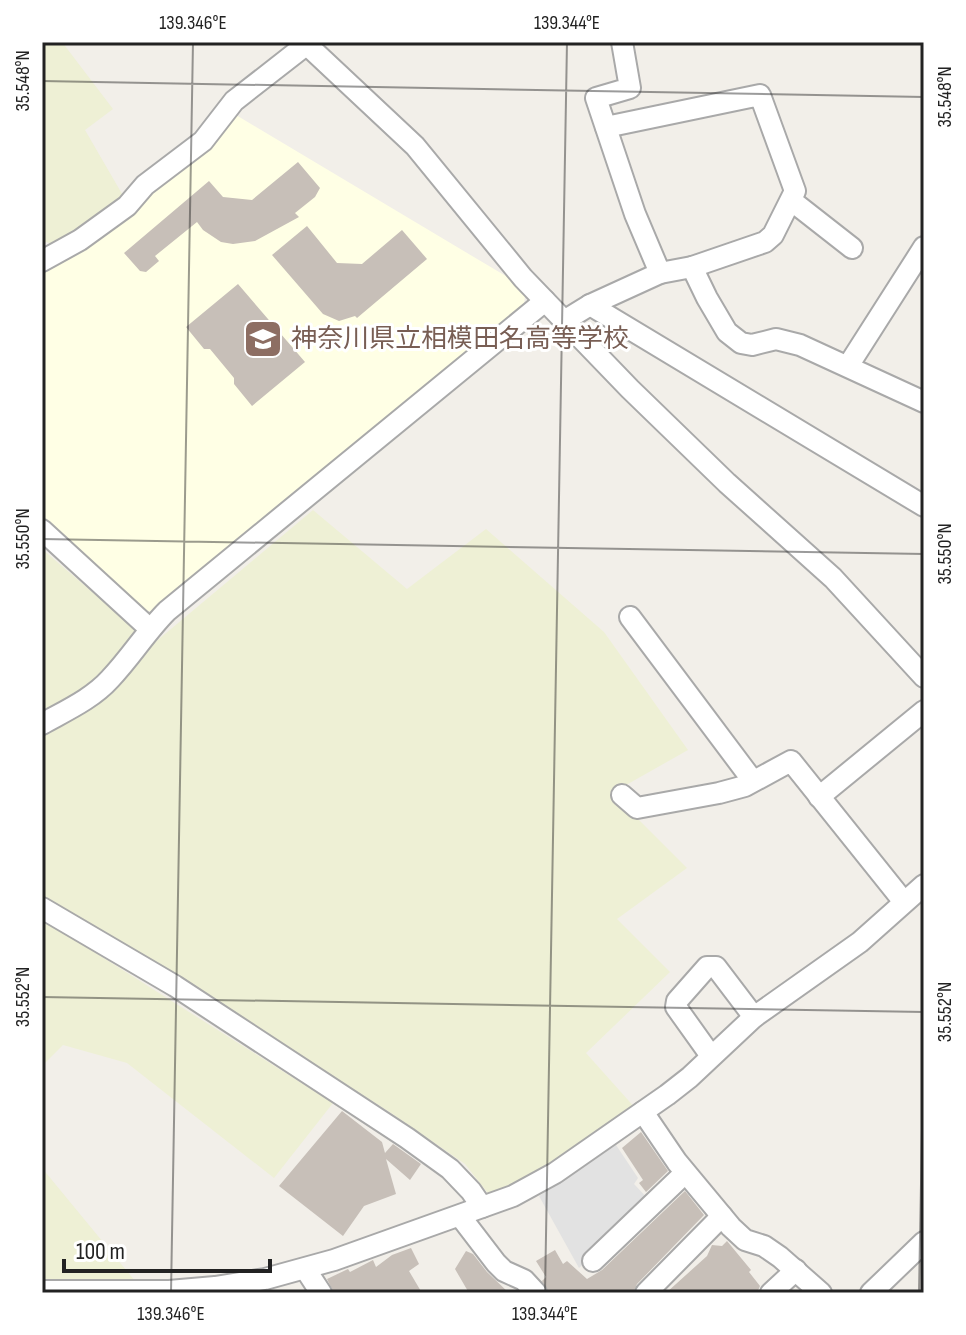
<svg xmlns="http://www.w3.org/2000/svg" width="966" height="1335" viewBox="0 0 966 1335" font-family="'Sofia Sans Condensed','Noto Sans JP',sans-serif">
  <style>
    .education { fill: #ffffe5 }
    .farmland { fill: #eef0d5 }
    .parking { fill: #e2e2e2 }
    .building { fill: #c7bfb8 }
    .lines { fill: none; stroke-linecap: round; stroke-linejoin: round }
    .minor-casing { stroke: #a9a9a9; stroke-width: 24 }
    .minor { stroke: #fff; stroke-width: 20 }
    .ticks { fill: none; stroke: #222; stroke-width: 2; stroke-opacity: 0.45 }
    .labels { text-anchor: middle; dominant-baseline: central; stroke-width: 6; stroke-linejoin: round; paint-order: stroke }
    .education-label { font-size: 26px; fill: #785e54; stroke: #fff; text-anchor: start }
    .neatline { fill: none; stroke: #222; stroke-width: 3 }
    .ticks-label { font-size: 20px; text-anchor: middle; fill: #222 }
  </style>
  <rect width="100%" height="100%" fill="#f2efe9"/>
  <polygon class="education" points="236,115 514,281 525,295 524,305 152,611 142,611 42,517 42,269"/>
  <g class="farmland">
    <polygon points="42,42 62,42 113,109 85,130 125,199 61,247 46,242 42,246"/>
    <polygon points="313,510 407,589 486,529 604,632 688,750 612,793 687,868 617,919 670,972 586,1053 637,1110 566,1160 490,1196 465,1164 391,1113 165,970 42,897 42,549 153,644"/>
    <polygon points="42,919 333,1103 274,1178 127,1063 63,1045 42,1066"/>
    <polygon points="42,1168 140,1287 42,1287"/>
  </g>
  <polygon class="parking" points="616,1145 638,1178 634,1184 650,1201 579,1268 539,1196"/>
  <g class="building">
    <polygon points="298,162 320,188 315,197 295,213 299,217 255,241 233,244 221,242 203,230 197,222 155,256 159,261 146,272 140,271 124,253 209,181 223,197 252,200"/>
    <polygon points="307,226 337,263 362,264 402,230 427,259 357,318 355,316 339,321 323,314 272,255"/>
    <polygon points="238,284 305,362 252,406 234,384 234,378 210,349 204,349 186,327"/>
    <polygon points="342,1111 382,1142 385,1153 393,1144 421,1164 410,1180 386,1159 396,1194 364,1206 343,1236 279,1186"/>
    <polygon points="641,1132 668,1171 646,1192 639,1183 643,1180 622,1148"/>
    <polygon points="685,1191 704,1215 637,1284 633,1293 549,1293 542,1281 546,1277 536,1261 555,1250 563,1264 567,1261 587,1279 602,1270"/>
    <polygon points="727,1241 751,1270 749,1272 760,1286 757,1293 666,1293 707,1256 712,1245 722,1246"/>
    <polygon points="411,1248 419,1264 409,1271 422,1293 334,1293 327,1279 348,1269 350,1272 373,1260 376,1267 392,1255"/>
    <polygon points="466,1251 473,1254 487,1272 509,1293 469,1293 455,1269"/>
  </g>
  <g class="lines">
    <g class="minor-casing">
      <g id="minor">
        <polyline points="304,42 415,146 523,278 630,389 727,483 833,578 924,677"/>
        <polyline points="606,127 760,95 795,191 773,235 765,242 692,267 660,273"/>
        <polyline points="792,201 852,248"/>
        <polyline points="42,261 80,240 127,206 145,185 203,141 234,101 307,44"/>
        <polyline points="692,267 707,298 727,332 741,343 752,345 776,339 800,345 924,402"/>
        <polyline points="590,305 924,506"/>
        <polyline points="564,321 590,305 660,273 635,214 596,98 630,88 622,42"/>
        <polyline points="848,366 924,247"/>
        <polyline points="42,530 150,629"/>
        <polyline points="630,617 753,781"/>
        <path d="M42 724C65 711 92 699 110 679 131 657 146 632 167 611L545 301"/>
        <polyline points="622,795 637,808 719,793 745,786 791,761 904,902"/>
        <polyline points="819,797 924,711"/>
        <polyline points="42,908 175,986 407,1138 450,1169 471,1191 482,1207"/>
        <polyline points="711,1056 676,1007 677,1001 707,967 716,967 754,1017"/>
        <polyline points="643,1112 677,1162 731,1227 745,1240 764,1246 780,1257 821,1293"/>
        <polyline points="460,1216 496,1263 504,1271 524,1280 536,1293"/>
        <polyline points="593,1261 685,1173"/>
        <polyline points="306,1270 321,1293"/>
        <polyline points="42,1291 169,1291 215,1287 265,1279 334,1260 513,1196 555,1173 667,1095 690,1077 754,1017 860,942 924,885"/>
        <polyline points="646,1293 722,1216"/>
        <polyline points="771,1293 796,1270"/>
        <polyline points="871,1293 924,1242"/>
      </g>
    </g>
    <use href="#minor" class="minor"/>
  </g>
  <path class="ticks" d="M42 81 924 97M42 539 924 554M42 997 924 1012M171 1293 193 42M545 1293 567 42M919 1293 924 1021"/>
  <defs>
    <g id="school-square" transform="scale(2)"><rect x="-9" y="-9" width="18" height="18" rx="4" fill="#8d6e63" stroke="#fff"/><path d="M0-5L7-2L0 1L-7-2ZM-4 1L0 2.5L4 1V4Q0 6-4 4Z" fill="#fff"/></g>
  </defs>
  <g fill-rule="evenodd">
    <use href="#school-square" x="263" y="339"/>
  </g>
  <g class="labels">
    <g class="education-label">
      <text x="291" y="339">神奈川県立相模田名高等学校</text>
    </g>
  </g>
  <rect width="966" height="1335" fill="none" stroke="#ffffff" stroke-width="88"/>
  <path d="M64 1259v12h206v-12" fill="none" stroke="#222222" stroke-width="4"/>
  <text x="76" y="1259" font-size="24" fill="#222222" stroke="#ffffff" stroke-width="6" paint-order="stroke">100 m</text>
  <rect x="44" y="44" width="878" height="1247" class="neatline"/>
  <g class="ticks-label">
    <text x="193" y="29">139.346°E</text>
    <text x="567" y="29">139.344°E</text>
    <text transform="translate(22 81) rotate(-90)" y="7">35.548°N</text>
    <text transform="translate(944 97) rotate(-90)" y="7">35.548°N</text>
    <text transform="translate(22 539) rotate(-90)" y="7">35.550°N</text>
    <text transform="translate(944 554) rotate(-90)" y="7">35.550°N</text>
    <text transform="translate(22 997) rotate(-90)" y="7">35.552°N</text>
    <text transform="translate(944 1012) rotate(-90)" y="7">35.552°N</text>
    <text x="171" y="1320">139.346°E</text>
    <text x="545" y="1320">139.344°E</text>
  </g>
</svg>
